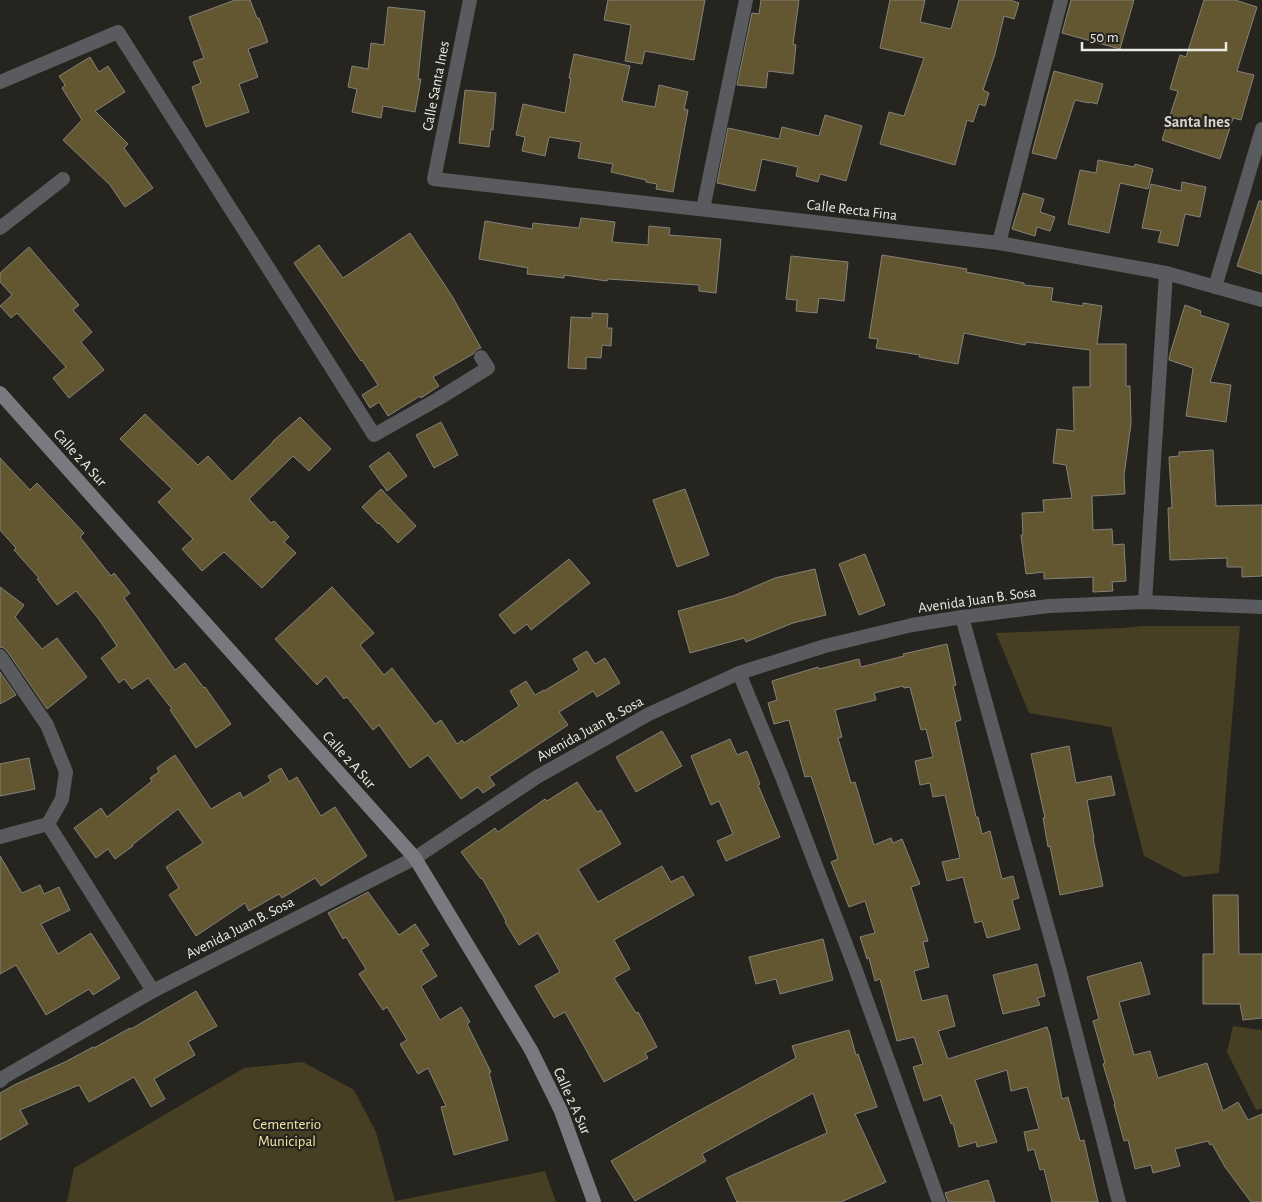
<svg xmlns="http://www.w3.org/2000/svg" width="1262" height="1202" viewBox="0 0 1262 1202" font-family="'Alegreya Sans',sans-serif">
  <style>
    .green { fill: #463f23 }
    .building { fill: #625730; stroke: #84827b }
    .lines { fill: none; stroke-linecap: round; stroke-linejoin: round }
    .minor { stroke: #5a5b5e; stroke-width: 14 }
    .tertiary { stroke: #5a5b5e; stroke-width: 14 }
    .secondary { stroke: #797a7f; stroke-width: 14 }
    .labels { text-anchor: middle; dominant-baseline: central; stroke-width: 4.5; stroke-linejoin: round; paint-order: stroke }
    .street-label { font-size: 15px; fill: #ecebe7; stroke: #25241e }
    .park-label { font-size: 15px; fill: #f6e4a1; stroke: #25241e }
    .neighbourhood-label { font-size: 16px; font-weight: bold; fill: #d6d4cd; stroke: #25241e }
  </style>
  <rect width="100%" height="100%" fill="#25241e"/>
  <g class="green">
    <polygon points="1143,626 1240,626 1219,873 1184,877 1144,856 1111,727 1029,713 996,633 1122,628"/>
    <polygon points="1233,1026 1262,1030 1262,1109 1256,1110 1227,1052"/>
    <polygon points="303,1062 354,1090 376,1132 395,1201 545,1171 556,1202 67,1202 74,1168 244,1068"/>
  </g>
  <g class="building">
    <polygon points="235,0 250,0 257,18 259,18 268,42 248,49 258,77 239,84 249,112 206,127 192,87 201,83 193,62 204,58 189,17"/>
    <polygon points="608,0 705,0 694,60 645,51 642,64 625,61 631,25 604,20"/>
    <polygon points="761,0 799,0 793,44 796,45 793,74 768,71 766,88 737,85 752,13 759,14"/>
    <polygon points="890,0 925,0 920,22 951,29 959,0 1010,0 1019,3 1014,19 1004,16 995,54 983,90 989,93 985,106 979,104 973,122 967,120 955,165 880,144 889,112 904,116 924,58 880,48"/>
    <polygon points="1071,0 1134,0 1120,49 1062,33"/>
    <polygon points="1204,0 1235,0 1257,7 1237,71 1254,75 1241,120 1233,118 1220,159 1162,140 1178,91 1170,89 1180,55 1186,57"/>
    <polygon points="388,7 425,11 418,79 421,79 415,112 383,106 381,118 352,112 357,89 348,87 352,66 368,69 371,43 384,45"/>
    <polygon points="574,54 630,66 622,101 655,107 659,85 688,92 684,109 688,110 673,192 656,189 657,184 646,182 646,180 611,172 613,164 578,158 581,142 549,137 545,156 522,151 525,137 516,135 523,104 565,113 571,78 569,78"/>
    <polygon points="90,57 99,72 108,66 125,92 95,111 128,144 124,148 153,188 125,207 110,185 63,140 82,120 62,88 65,85 59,76"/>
    <polygon points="1054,71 1103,84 1097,104 1089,102 1089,103 1075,100 1056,159 1032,153"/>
    <polygon points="465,90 496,93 493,130 491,129 489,147 459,143"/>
    <polygon points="825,115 862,126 846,181 820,174 818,182 796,176 798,167 762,159 755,191 717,183 728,128 779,139 782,127 819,136"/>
    <polygon points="1098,160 1134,167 1135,164 1153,169 1148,189 1120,183 1109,233 1068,224 1080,170 1096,173"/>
    <polygon points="1182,182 1206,187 1200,217 1185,214 1178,246 1158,242 1161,231 1142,228 1151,184 1181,191"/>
    <polygon points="1023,193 1044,199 1040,212 1055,217 1050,231 1037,227 1035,236 1012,229"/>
    <polygon points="1259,201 1262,201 1262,274 1237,266"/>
    <polygon points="581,218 615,222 612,242 648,245 649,226 670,228 669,235 721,239 716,293 699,291 699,285 608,279 607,281 564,275 564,278 527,274 528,268 479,259 485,221 532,229 533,223 579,228"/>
    <polygon points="410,233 452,296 481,348 477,349 473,354 433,377 439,386 421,398 420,396 388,416 379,402 370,408 362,395 378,385 362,360 361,361 320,300 294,263 319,245 343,278"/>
    <polygon points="29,247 79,305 73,310 92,332 81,342 104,370 69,398 53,378 66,367 17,313 11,318 0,306 12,295 0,282 0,273"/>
    <polygon points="882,255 967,269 966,272 1024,283 1024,285 1053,288 1051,301 1083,306 1083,303 1102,306 1097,344 1126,344 1126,386 1130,386 1131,423 1124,476 1125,494 1092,496 1093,530 1112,529 1113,545 1124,544 1126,581 1112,582 1113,591 1093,592 1093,577 1044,579 1044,572 1026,574 1021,535 1023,535 1022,513 1044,512 1043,500 1072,498 1066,465 1053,463 1057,429 1074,431 1073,387 1090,387 1090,350 1026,342 1025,345 964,333 958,364 919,357 920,355 876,348 878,339 869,338"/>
    <polygon points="791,256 848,262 844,301 819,298 817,313 796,311 797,300 786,299"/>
    <polygon points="1185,305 1201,311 1200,315 1229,324 1210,382 1231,385 1226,422 1186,416 1193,368 1169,360 1170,354"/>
    <polygon points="592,313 608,314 607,328 612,328 611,346 602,345 601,358 586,357 586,369 568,368 571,317 592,318"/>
    <polygon points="145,414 198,465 208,456 232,482 273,442 273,441 300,417 331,449 309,471 293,456 249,499 271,523 274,521 289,537 284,542 296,553 262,588 224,552 202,571 182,549 193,539 158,502 172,489 120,439"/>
    <polygon points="441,422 458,455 434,468 416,435"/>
    <polygon points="1213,450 1216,506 1262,505 1262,576 1242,577 1242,567 1227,567 1227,558 1170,560 1168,508 1172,508 1169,457 1179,456 1179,452"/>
    <polygon points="389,452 407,476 387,491 369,466"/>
    <polygon points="0,458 30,490 37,483 84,533 80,537 111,576 114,573 130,593 124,598 175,670 185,663 204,688 205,687 231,724 196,748 170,710 172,709 148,678 132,689 124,679 119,683 101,658 117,646 98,618 76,591 57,605 37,579 39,578 14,550 16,548 0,530"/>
    <polygon points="381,489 416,526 398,543 379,523 378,524 362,507"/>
    <polygon points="685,489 709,555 677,567 653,500"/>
    <polygon points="865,554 885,605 859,615 839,564"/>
    <polygon points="569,559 590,583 531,630 527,624 514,634 499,615"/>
    <polygon points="815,569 826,615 793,623 746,642 744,638 690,653 678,611 733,596 775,578"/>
    <polygon points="0,587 24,605 15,617 42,649 57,638 87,677 47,709 7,651 4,648 0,647"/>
    <polygon points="332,587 374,633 360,645 384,675 392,668 435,724 441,720 457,744 462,740 464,743 519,706 510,691 526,681 535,695 544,690 544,691 579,670 573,659 587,651 595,664 605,658 620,683 597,697 593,691 559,712 568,725 489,777 495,785 483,793 478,787 461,799 428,755 410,768 379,725 373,730 347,697 344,699 326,676 317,685 275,639"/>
    <polygon points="947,644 956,685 953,686 961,720 955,722 976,817 978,817 982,834 990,831 1002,879 1013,876 1019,898 1012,900 1020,929 987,938 982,921 975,923 963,877 947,881 942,862 960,858 945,795 933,797 930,783 920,785 915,761 933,757 926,729 921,730 910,687 904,688 903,686 874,693 876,700 835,710 842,737 838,738 851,783 855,782 874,845 891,838 893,843 902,839 920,884 911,887 928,941 923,942 929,967 914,971 922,1001 947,995 955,1026 938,1031 948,1059 1047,1027 1050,1036 1062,1099 1068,1097 1080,1141 1084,1140 1098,1202 1052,1202 1044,1169 1040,1170 1034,1149 1028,1151 1024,1132 1039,1129 1027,1087 1011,1091 1007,1070 975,1080 997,1142 977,1147 976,1142 959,1147 953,1123 951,1124 941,1095 924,1101 913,1067 923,1064 914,1037 897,1041 880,979 875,981 869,958 867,959 860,937 875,933 865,901 849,907 831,862 838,859 811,776 805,777 789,720 774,724 768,703 777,700 772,681 818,667 819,669 859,659 861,667 904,656 903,654"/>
    <polygon points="0,672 16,695 0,704"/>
    <polygon points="662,731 682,766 636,792 616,757"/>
    <polygon points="730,739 737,755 747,751 760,784 758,785 780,837 726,861 717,841 733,834 719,801 711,805 691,756"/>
    <polygon points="1069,746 1076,783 1111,776 1115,795 1087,800 1094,838 1093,838 1103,886 1060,895 1050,846 1048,847 1043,818 1045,818 1031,754"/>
    <polygon points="175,755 211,809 240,792 243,798 271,781 268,776 281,768 289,782 297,777 321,816 335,807 367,856 321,886 315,878 282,898 279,894 249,911 245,903 196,936 169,895 179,888 166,867 203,843 178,809 132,845 133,846 115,859 108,849 96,858 74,828 101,808 107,817 152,781 150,778 159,772 157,768"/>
    <polygon points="29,758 35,789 0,796 0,764"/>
    <polygon points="577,782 597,812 601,810 621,844 578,869 598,902 662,866 671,882 683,876 694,895 614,940 630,969 614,978 636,1013 638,1012 657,1047 645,1053 648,1058 604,1082 565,1012 554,1018 535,986 560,972 538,933 519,945 505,922 506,921 482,878 481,879 461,852 495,828 498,832 545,799 547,801"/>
    <polygon points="0,856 22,893 40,885 44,894 59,887 70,910 41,924 58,954 91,933 120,978 93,995 89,989 46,1015 16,965 0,974"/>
    <polygon points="368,892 399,935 415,924 429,945 421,950 437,976 421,986 440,1020 461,1007 470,1022 467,1024 491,1072 489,1073 508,1140 454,1155 441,1107 446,1106 428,1068 418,1074 400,1044 407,1040 387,1007 383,1010 359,974 366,969 346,937 343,939 328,913"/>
    <polygon points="1213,895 1238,895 1239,954 1262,954 1262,1018 1243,1020 1240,1004 1203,1004 1203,954 1214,954"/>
    <polygon points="823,939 833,980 780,994 776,979 756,984 749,957"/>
    <polygon points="1141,962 1150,994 1119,1002 1134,1055 1150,1051 1158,1078 1207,1063 1223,1111 1238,1102 1248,1120 1262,1114 1262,1202 1251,1202 1225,1167 1212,1144 1210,1145 1208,1141 1175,1149 1180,1166 1153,1173 1151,1165 1135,1169 1128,1140 1124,1141 1114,1104 1115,1104 1103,1064 1105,1063 1093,1021 1099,1019 1087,977"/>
    <polygon points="1037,964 1045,996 1037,998 1040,1005 1003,1014 993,975"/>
    <polygon points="196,991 217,1026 188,1042 195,1055 154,1079 165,1099 151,1107 134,1077 89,1102 79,1085 20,1110 28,1124 0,1140 0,1093 16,1084 65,1062 93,1047 94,1048 130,1028 131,1029"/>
    <polygon points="849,1030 856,1055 858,1054 877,1107 855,1114 886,1182 841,1202 737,1202 726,1178 827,1133 813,1093 702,1154 706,1161 635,1201 611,1161 682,1120 796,1058 792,1046"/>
    <polygon points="988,1180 995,1202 948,1202 945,1193"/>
  </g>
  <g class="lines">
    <g class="minor">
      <polyline points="470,0 434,179 999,243 1166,273 1262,300"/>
      <polyline points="0,82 118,32 295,310 374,435 438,399 488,368 481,357"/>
      <polyline points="703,209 746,0"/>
      <polyline points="0,228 63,179"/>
      <polyline points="999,243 1061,0"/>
      <polyline points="1215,287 1262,129"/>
      <polyline points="1145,602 1166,273"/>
      <polyline points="962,617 1061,975 1119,1202"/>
      <polyline points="0,656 47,725 66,772 62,799 48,824"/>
      <polyline points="739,673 782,777 855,968 939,1202"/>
      <polyline points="0,837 48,824 153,991"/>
    </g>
    <polyline class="tertiary" points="0,1081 4,1077 153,991 415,858 537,777 649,714 739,673 825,646 912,625 962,617 1049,606 1145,602 1262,607"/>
    <polyline class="secondary" points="0,393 415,858 531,1050 561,1111 594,1202"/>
  </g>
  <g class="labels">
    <g class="street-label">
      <text transform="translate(436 86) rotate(-79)">Calle Santa Ines</text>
      <text transform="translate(852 210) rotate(7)">Calle Recta Fina</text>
      <text transform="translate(80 458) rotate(48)">Calle 2 A Sur</text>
      <text transform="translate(977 600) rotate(-8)">Avenida Juan B. Sosa</text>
      <text transform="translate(590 729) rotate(-29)">Avenida Juan B. Sosa</text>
      <text transform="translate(349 760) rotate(48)">Calle 2 A Sur</text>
      <text transform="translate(240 928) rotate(-27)">Avenida Juan B. Sosa</text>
      <text transform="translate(572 1101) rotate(66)">Calle 2 A Sur</text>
    </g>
    <g class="park-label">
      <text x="287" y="1124">Cementerio<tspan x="287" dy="17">Municipal</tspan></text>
    </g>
    <g class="neighbourhood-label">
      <text x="1197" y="122">Santa Ines</text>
    </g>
  </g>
  <path d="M1082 42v8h144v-8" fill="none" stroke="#ecebe7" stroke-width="2.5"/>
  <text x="1090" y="42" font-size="15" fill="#ecebe7" stroke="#25241e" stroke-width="4" paint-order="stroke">50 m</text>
</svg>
